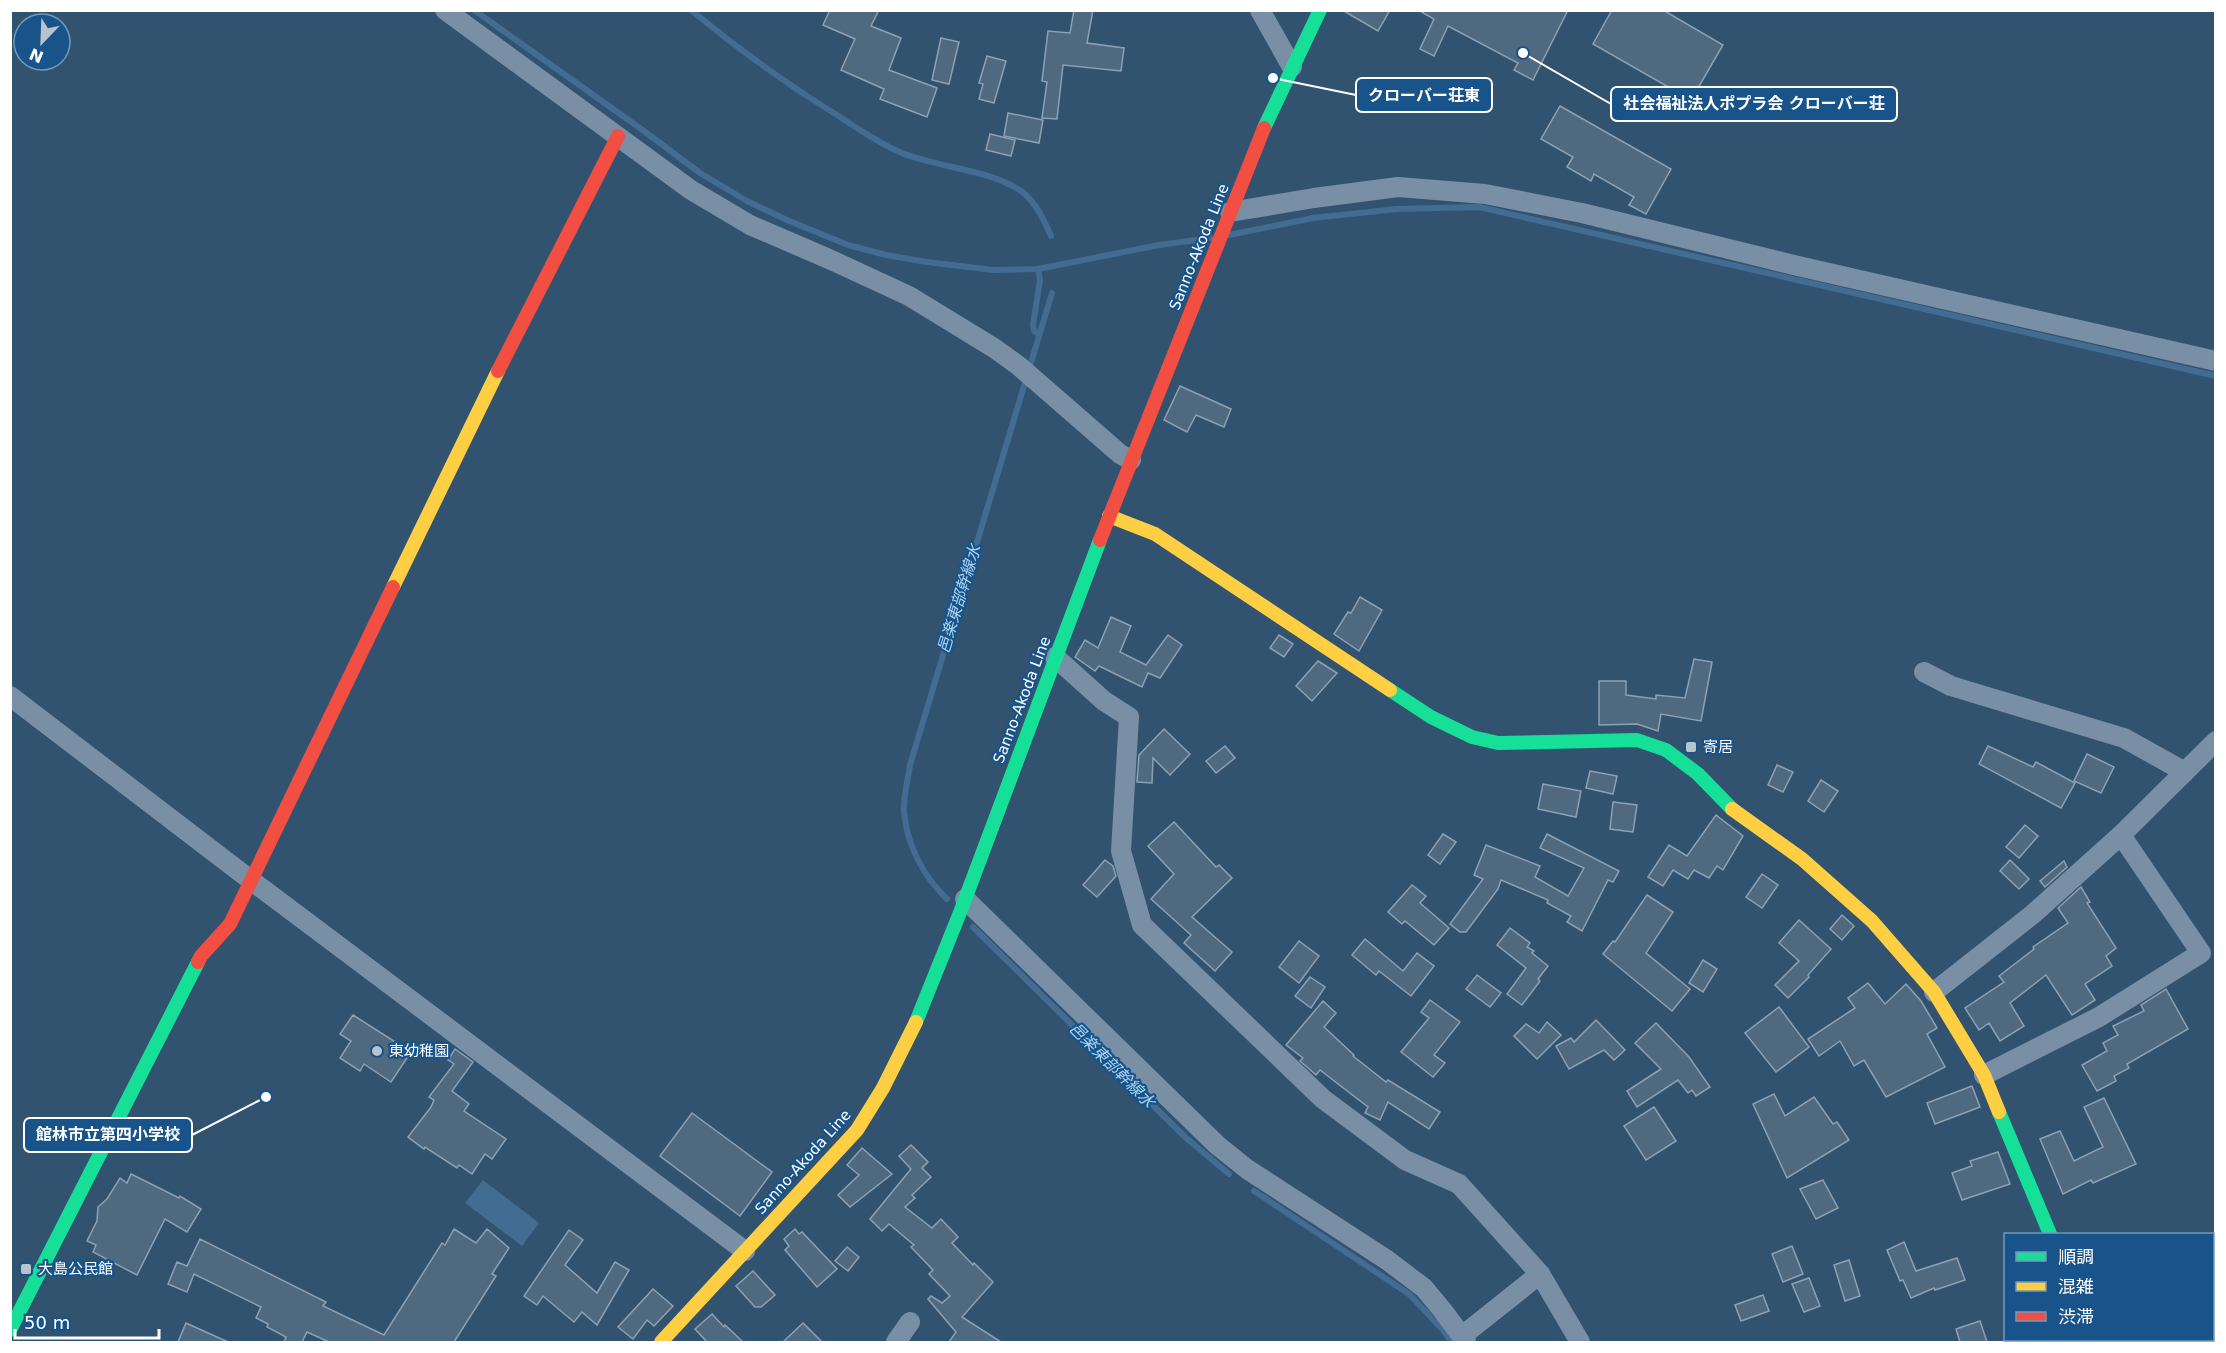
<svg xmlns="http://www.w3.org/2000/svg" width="2226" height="1353" viewBox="0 0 2226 1353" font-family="'DejaVu Sans','Noto Sans JP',sans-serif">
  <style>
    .water { fill: #426c92 }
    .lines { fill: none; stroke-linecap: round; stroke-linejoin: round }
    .stream { stroke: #426c92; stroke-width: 6 }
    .building { fill: #4e6980; stroke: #8da1b2; stroke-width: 1.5 }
    .street { stroke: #798fa5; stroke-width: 20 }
    .fast { stroke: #16e098; stroke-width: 14 }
    .slow { stroke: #ffcf43; stroke-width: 14 }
    .jam { stroke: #f24e42; stroke-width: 14 }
    .poi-dot { fill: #b7c3cd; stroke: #185489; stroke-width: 2 }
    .labels { text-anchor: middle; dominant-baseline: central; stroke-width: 4.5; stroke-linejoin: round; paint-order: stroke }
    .street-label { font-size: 15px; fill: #fff; stroke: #185489 }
    .poi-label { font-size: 15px; fill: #fff; stroke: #185489; text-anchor: start }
    .water-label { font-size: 16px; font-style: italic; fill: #acd4f5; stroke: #185489 }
    .leader { fill: none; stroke: #fff; stroke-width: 2 }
    .callout-dot { fill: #fff; stroke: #185489; stroke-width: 2 }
    .callout { fill: #185489; stroke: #fff; stroke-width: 2 }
    .callout-label { font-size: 16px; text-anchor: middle; font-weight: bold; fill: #fff }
  </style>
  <rect width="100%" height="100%" fill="#32536f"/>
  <polygon class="water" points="483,1180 539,1223 522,1246 465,1203"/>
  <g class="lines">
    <g class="stream">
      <polyline points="474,10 644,131 700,173 747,201 787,220 848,245 886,255 927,262 993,270 1038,269 1159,245 1211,238"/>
      <path d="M691 10C738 49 788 85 840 117 858 129 876 141 895 150 933 168 987 168 1021 191 1036 202 1044 220 1051 236"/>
      <polyline points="1229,235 1313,218 1397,209 1479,207 2216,376"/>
      <polyline points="1038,269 1040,280 1033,325 1034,331 1039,334"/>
      <path d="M947 899C923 876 907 845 904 812 903 797 908 780 910 765L1052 293"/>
      <polyline points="973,927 1185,1137 1229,1174"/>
      <polyline points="1254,1191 1409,1294 1443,1330 1451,1342"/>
    </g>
  </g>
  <g class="building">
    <polygon points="830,10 879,10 871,26 901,38 889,70 937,88 927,117 880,99 884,89 841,70 855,39 823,25"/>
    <polygon points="1074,10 1093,10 1087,43 1124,48 1121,71 1063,65 1057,119 1042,118 1047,82 1042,81 1048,31 1070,33"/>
    <polygon points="1342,10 1390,10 1378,31"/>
    <polygon points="1418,10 1568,10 1533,80 1514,70 1518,63 1448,26 1434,56 1420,49 1434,19"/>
    <polygon points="1612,10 1663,10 1723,45 1691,100 1593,44"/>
    <polygon points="941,38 959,42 949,84 932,80"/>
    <polygon points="987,56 1006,61 994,103 979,99 983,84 979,83"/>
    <polygon points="1560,106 1671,169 1646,214 1629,205 1634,197 1594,174 1591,181 1567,167 1573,157 1541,139"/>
    <polygon points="1008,113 1043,120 1039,143 1004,136"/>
    <polygon points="990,134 1015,140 1011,156 986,150"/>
    <polygon points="1180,386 1231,409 1224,427 1196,415 1187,432 1164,420"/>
    <polygon points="1360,597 1382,610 1359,651 1334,634 1348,612 1351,613"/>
    <polygon points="1111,617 1131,626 1120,652 1146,665 1168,635 1182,645 1160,678 1148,673 1142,687 1099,666 1095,671 1075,657 1085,640 1098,648"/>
    <polygon points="1279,635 1293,644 1284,657 1270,648"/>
    <polygon points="1694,659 1712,662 1701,721 1661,714 1658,731 1637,724 1599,725 1599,681 1626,681 1626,695 1656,699 1656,695 1685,698"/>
    <polygon points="1318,661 1337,673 1312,701 1296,686"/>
    <polygon points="1164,729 1190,754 1170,775 1153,758 1152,783 1137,782 1139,755"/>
    <polygon points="1225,746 1235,758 1216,773 1206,761"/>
    <polygon points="1988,746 2033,767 2036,762 2075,783 2061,808 1979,764"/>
    <polygon points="2087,754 2114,767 2101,793 2074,781"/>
    <polygon points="1777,765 1793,772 1783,792 1768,785"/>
    <polygon points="1590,771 1617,776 1613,794 1586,788"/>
    <polygon points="1821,780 1838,791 1824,812 1808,801"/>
    <polygon points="1543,784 1581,791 1576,817 1538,809"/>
    <polygon points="1613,802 1637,805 1633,832 1610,829"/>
    <polygon points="1716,815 1743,836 1723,870 1717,866 1709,878 1694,870 1688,879 1673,870 1663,886 1648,877 1669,845 1687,856"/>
    <polygon points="1174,822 1216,867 1219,865 1232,878 1192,917 1232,952 1215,971 1184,943 1191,935 1151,899 1174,874 1148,846"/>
    <polygon points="2025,825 2038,836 2019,858 2006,847"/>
    <polygon points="1443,834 1456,842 1440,864 1428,855"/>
    <polygon points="1547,834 1619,871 1613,882 1608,880 1582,931 1567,922 1571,916 1547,903 1548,900 1501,880 1498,889 1466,932 1460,932 1450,924 1483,879 1474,875 1486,845 1540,866 1535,877 1568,896 1584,868 1540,848"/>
    <polygon points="1105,860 1113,866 1116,876 1097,897 1083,885"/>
    <polygon points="2010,860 2029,879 2019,889 2000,871"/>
    <polygon points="2064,861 2067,867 2045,887 2040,881"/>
    <polygon points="1762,874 1778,885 1762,908 1746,897"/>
    <polygon points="1412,885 1426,896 1420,903 1449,928 1434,945 1405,921 1402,924 1388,912"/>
    <polygon points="2081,887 2090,902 2087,903 2116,948 2106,956 2112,966 2085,984 2095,1000 2072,1015 2046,975 2010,1003 2024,1026 2000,1041 1989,1023 1979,1030 1965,1008 2004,982 1999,976 2034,949 2033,947 2068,923 2058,908"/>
    <polygon points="1647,895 1673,912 1646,953 1690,989 1672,1011 1603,954 1613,941 1615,942"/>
    <polygon points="1842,915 1854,926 1842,940 1830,929"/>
    <polygon points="1799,920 1831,949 1808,975 1809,977 1788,998 1775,985 1799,961 1779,943"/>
    <polygon points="1510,928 1530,943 1527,947 1534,951 1532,953 1548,966 1538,979 1540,981 1522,1005 1507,994 1526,968 1497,945"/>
    <polygon points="1365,939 1403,971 1417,953 1434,966 1411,996 1379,971 1376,975 1352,955"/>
    <polygon points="1299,941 1319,956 1299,983 1279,967"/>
    <polygon points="1703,960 1717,969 1703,992 1689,983"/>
    <polygon points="1477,975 1501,993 1490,1007 1466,989"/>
    <polygon points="1310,977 1325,987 1311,1008 1295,996"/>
    <polygon points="1868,983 1885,1004 1906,984 1921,1001 1937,1028 1927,1034 1945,1067 1886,1097 1864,1060 1854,1066 1840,1041 1819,1056 1808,1039 1855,1008 1848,998"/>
    <polygon points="2166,989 2188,1029 2127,1064 2129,1068 2114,1076 2116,1081 2097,1091 2082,1065 2107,1051 2103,1043 2118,1035 2113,1026 2144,1011 2141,1005"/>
    <polygon points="1430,1000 1460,1022 1434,1055 1445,1063 1433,1077 1401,1052 1429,1018 1421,1012"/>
    <polygon points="1323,1001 1336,1013 1324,1027 1354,1055 1353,1056 1386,1082 1388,1080 1440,1112 1429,1129 1388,1102 1380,1120 1365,1113 1368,1107 1320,1070 1316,1075 1300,1061 1303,1058 1286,1045"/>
    <polygon points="1779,1007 1809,1047 1776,1072 1745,1033"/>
    <polygon points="353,1015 411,1052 391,1082 364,1064 360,1071 340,1058 351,1041 340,1034"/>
    <polygon points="1596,1020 1625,1050 1614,1060 1604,1050 1569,1069 1556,1046 1571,1038 1574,1042"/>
    <polygon points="1547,1022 1561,1035 1537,1059 1514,1036 1526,1024 1539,1033"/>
    <polygon points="1656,1023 1689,1057 1710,1087 1696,1096 1692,1090 1688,1093 1678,1080 1637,1107 1627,1091 1661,1069 1635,1043"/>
    <polygon points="455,1049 473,1062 452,1091 469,1104 464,1111 506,1139 492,1159 485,1154 472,1174 459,1165 457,1168 425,1147 424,1149 408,1137 431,1107 434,1100 429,1097 454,1064 448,1060"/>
    <polygon points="1972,1086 1980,1107 1935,1124 1927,1103"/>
    <polygon points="1774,1094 1785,1116 1814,1097 1833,1124 1837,1122 1849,1140 1787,1178 1753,1104"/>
    <polygon points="2104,1098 2136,1164 2093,1183 2091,1180 2063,1194 2040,1139 2060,1131 2074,1161 2103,1147 2084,1107"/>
    <polygon points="1654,1107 1676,1141 1646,1160 1624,1126"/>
    <polygon points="692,1113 772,1172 740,1216 660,1156"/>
    <polygon points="911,1145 928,1162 922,1168 931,1177 912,1195 915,1198 905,1207 932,1228 941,1219 958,1237 952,1243 973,1265 974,1263 993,1282 962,1317 1001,1342 949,1342 956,1332 928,1299 931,1296 942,1303 950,1296 929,1274 933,1270 911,1247 914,1245 889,1224 882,1231 870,1219 911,1169 899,1156"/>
    <polygon points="862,1148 892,1174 850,1207 838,1195 859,1175 847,1165"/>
    <polygon points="1998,1152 2010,1184 1962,1200 1952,1173 1972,1166 1970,1161"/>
    <polygon points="131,1174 179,1198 180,1196 201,1209 187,1232 165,1219 137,1275 93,1252 96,1245 87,1241 97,1221 98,1207 107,1199 120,1178 127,1183"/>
    <polygon points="1823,1180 1838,1208 1816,1219 1800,1189"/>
    <polygon points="454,1229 476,1243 487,1229 509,1248 492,1274 496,1276 454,1342 329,1342 307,1332 302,1342 284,1342 286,1337 267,1327 268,1324 256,1318 261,1307 194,1274 187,1292 168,1284 177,1262 187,1266 200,1239 326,1302 323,1306 384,1335 442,1243 445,1245"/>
    <polygon points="795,1229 799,1234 802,1232 837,1269 817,1287 785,1250 789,1246 784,1239"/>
    <polygon points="569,1230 583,1240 565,1265 597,1293 615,1262 629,1270 597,1325 582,1312 574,1322 543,1296 537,1305 524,1296"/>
    <polygon points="1904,1242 1916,1271 1957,1258 1965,1280 1935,1290 1934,1288 1911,1298 1903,1280 1900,1281 1887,1250"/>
    <polygon points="1792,1246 1803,1274 1783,1282 1772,1254"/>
    <polygon points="847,1247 859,1257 848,1271 835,1261"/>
    <polygon points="1849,1260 1860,1296 1845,1301 1834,1265"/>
    <polygon points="753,1271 775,1295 761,1307 755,1307 736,1286"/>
    <polygon points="1809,1278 1820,1306 1804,1312 1792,1284"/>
    <polygon points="653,1289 673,1306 654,1326 647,1320 633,1339 618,1327"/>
    <polygon points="1763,1295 1769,1311 1741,1321 1735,1305"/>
    <polygon points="712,1314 724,1327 725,1325 743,1342 707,1342 695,1329"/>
    <polygon points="1980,1321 1987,1342 1960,1342 1956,1329"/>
    <polygon points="186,1323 228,1342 178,1342"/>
    <polygon points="803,1323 822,1342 783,1342"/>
  </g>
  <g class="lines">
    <g class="street">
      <polyline points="445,10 691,190 750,225 829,259 909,296 994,348 1019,366 1120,454 1131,460"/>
      <polyline points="1260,10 1292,67"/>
      <polyline points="1230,212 1314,198 1398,187 1485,194 1582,213 1798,266 2216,361"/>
      <polyline points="1055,657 1104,701 1129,717 1121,851 1142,925 1323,1099 1405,1160 1459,1184 1540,1274 1580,1342"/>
      <polyline points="1924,672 1951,686 2124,738 2185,772"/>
      <polyline points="10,696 252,881 745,1251"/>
      <polyline points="965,899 1217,1145 1247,1169 1387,1260 1424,1288 1443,1311 1466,1342"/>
      <polyline points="1934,992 2033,914 2121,835 2216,741"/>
      <polyline points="1984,1075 2099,1017 2201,953 2121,835"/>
      <polyline points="1462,1336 1540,1274"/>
      <polyline points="2094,1340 2095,1342"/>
      <polyline points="896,1342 910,1322"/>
    </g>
    <g class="fast">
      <polyline points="1264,128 1320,10"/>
      <polyline points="1390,690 1431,717 1472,737 1498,743 1637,740 1666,750 1698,774 1732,809"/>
      <polyline points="916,1022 961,910 1100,540"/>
      <polyline points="1999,1112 2050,1234"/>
      <polyline points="10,1330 198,962"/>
    </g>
    <g class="slow">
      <polyline points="1109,516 1155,534 1390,690"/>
      <polyline points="393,587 498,371"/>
      <polyline points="1732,809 1802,859 1872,921 1934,992 1984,1075 1999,1112"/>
      <polyline points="661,1342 857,1130 883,1088 916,1022"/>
    </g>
    <g class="jam">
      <polyline points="498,371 618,136"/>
      <polyline points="1100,540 1264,128"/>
      <polyline points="198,962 201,956 230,924 393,587"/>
    </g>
  </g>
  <g class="poi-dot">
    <rect x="1685" y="741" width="12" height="12" rx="3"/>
    <circle cx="377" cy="1051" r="6"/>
    <rect x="20" y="1263" width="12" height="12" rx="3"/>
  </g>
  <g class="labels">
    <g class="street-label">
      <text transform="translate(1199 247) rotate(-68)">Sanno-Akoda Line</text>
      <text transform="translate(1022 700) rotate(-69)">Sanno-Akoda Line</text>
      <text transform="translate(803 1162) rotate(-48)">Sanno-Akoda Line</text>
    </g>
    <g class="poi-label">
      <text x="1703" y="747">寄居</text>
      <text x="389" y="1051">東幼稚園</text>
      <text x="38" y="1269">大島公民館</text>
    </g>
    <g class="water-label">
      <text transform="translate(959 599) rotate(-73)">邑楽東部幹線水</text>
      <text transform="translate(1112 1065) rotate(45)">邑楽東部幹線水</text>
    </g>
  </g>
  <path class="leader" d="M1273 78L1356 95M1523 53L1611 104M266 1097L192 1135"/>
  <g class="callout-dot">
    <circle cx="1273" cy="78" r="6"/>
    <circle cx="1523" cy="53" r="6"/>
    <circle cx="266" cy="1097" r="6"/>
  </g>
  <g class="callout">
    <rect x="1356" y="78" width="136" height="34" rx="6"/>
    <rect x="1611" y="87" width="286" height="34" rx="6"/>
    <rect x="24" y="1118" width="168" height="34" rx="6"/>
  </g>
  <g class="callout-label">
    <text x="1424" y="101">クローバー荘東</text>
    <text x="1754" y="109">社会福祉法人ポプラ会 クローバー荘</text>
    <text x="108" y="1140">館林市立第四小学校</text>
  </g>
  <rect width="2226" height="1353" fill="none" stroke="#ffffff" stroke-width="24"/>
  <rect x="2004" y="1233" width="210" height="108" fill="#185489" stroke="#7498b8" stroke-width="1.5"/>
  <rect x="2016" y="1252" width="30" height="9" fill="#16e098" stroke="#7498b8" stroke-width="1.5"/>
  <text x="2058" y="1263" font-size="18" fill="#ffffff">順調</text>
  <rect x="2016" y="1282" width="30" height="9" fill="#ffcf43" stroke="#7498b8" stroke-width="1.5"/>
  <text x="2058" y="1293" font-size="18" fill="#ffffff">混雑</text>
  <rect x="2016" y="1312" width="30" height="9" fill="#f24e42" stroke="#7498b8" stroke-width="1.5"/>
  <text x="2058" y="1323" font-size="18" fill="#ffffff">渋滞</text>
  <g transform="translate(42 42) rotate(203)"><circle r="28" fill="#185489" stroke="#7498b8" stroke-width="1.5"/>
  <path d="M0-4.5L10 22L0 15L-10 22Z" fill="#b7c3cd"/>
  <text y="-9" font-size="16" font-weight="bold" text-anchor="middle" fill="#ffffff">N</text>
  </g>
  <path d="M15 1329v9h144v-9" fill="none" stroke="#ffffff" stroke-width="3"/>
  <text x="24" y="1329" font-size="18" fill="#ffffff" stroke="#185489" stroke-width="4.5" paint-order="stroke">50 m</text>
</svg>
